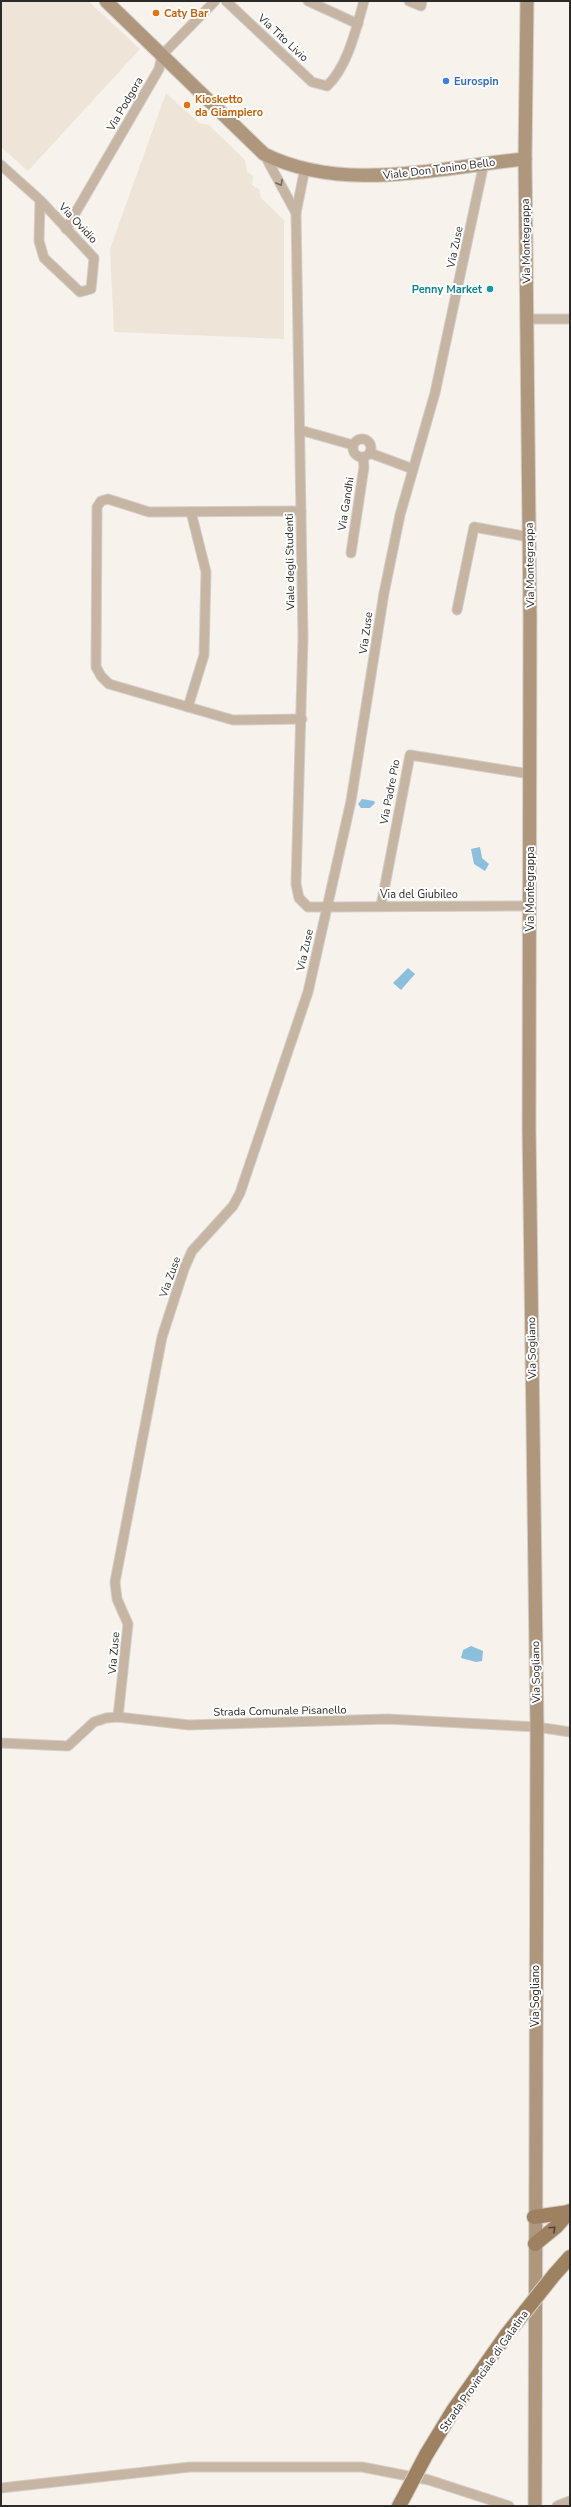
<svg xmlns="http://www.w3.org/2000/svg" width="571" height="2507" viewBox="0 0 571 2507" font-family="'Nunito Sans',sans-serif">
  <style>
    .built { fill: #eee5d8 }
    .water { fill: #8cbedd }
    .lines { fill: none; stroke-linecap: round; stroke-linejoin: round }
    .street-casing { stroke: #d2cec8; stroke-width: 11 }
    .secondary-casing { stroke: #d2cec8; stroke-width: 15 }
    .primary-casing { stroke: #d2cec8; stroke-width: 16 }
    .street { stroke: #c6b5a3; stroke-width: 9 }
    .secondary { stroke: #af977d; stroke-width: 13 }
    .primary { stroke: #9e8160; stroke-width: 14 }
    .primary-bridge-casing { stroke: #d2cec8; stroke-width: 16; stroke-linecap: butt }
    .primary-bridge { stroke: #9e8160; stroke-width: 14 }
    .oneway { stroke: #71695f }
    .oneway2 { stroke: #4e4439 }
    .food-dot { fill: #e8710a; stroke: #fff; stroke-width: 1.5 }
    .shop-dot { fill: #3f7fe0; stroke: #fff; stroke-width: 1.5 }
    .culture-dot { fill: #0f9aa8; stroke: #fff; stroke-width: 1.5 }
    .labels { text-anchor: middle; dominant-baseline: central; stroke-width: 4; stroke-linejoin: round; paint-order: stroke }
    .food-label { font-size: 11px; font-weight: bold; fill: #c56008; stroke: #fff; text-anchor: start }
    .street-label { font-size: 11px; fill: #2c2a28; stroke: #fff }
    .shop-label { font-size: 11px; font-weight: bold; fill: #366cbe; stroke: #fff; text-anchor: start }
    .culture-label { font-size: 11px; font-weight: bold; fill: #0d838f; stroke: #fff; text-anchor: end }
  </style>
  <rect width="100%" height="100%" fill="#f7f2eb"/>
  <g class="built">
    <polygon points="1,1 88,1 140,49 28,171 1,147"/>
    <polygon points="166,93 199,123 209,125 245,160 247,172 253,176 252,185 259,189 261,198 284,220 284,339 114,332 110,249"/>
  </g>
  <g class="water">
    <polygon points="362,799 374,801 375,803 370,808 361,808 358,804"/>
    <polygon points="480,847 482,858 489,864 485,871 474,864 471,849"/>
    <polygon points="408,968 415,974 401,990 393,983"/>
    <polygon points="471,1646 483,1651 482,1661 476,1662 461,1658 463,1650"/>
  </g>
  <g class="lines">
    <g class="street-casing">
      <g id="street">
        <path d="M226 1 312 82 327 86C348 66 356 29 364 1"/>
        <polyline points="308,1 358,24"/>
        <polyline points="409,1 421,6 422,1"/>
        <polyline points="264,154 296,213"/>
        <polyline points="1,165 40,200 94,258 91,289 80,292 44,258 39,241 40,200"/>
        <polyline points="305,168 296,213 303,638 296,884 299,898 308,907 327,907 530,906"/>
        <polyline points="66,229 159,69 162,55 215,1"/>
        <polyline points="527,319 570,319"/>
        <polyline points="300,430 353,445"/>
        <circle cx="362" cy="448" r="9"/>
        <polyline points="370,453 413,469"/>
        <polyline points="301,511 149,512 108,499 101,501 97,507 96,667 101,676 109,684 233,720 302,719"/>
        <polyline points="351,553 364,467 363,458"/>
        <polyline points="457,610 474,527 529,537"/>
        <polyline points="188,707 204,655 206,572 191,512"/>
        <polyline points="381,906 410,755 530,774"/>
        <polyline points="118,1717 128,1624 117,1599 115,1582 162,1337 184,1269 192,1251 233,1206 240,1193 308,992 351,801 384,593 400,515 435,393 484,163"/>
        <polyline points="1,1743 68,1746 94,1722 106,1718 118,1717 189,1725 388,1719 537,1727 570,1732"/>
        <polyline points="1,2488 190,2467 362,2467 429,2480 509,2506"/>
        <polyline points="557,2506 570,2501"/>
      </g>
    </g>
    <g class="secondary-casing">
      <g id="secondary">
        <path d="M106 1 264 154C345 194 439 167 525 159"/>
        <polyline points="527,1 525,159 530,618 529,1128 537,1727 535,2506"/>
      </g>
    </g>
    <g class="primary-casing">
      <g id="primary">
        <polyline points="534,2217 569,2212"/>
        <polyline points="535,2244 557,2226 570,2211"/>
        <polyline points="554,2275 570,2257"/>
        <polyline points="426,2455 454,2409 507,2334"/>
        <polyline points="399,2506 406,2493"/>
      </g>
    </g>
    <use href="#street" class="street"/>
    <use href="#secondary" class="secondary"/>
    <use href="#primary" class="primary"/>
    <g class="primary-bridge-casing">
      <g id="primary-bridge">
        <polyline points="507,2334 554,2275"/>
        <polyline points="406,2493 426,2455"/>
      </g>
    </g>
    <use href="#primary-bridge" class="primary-bridge"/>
  </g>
  <defs><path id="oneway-chevron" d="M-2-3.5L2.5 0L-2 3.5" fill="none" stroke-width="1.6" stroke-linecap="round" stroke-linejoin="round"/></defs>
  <use class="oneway" href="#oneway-chevron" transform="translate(280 183) rotate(61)"/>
  <use class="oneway2" href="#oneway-chevron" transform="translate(553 2229) rotate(-43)"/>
  <g class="food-dot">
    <circle cx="156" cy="13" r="4"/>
    <circle cx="187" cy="105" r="4"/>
  </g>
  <circle class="shop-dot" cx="446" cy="81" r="4"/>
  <circle class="culture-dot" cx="490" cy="289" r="4"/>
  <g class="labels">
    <g class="food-label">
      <text x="164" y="13">Caty Bar</text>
      <text x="195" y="99">Kiosketto<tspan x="195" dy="13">da Giampiero</tspan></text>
    </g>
    <g class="street-label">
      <text transform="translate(283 38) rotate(43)">Via Tito Livio</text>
      <text transform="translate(125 104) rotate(-60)">Via Podgora</text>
      <text transform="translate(439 169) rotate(-7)">Viale Don Tonino Bello</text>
      <text transform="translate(78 223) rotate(47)">Via Ovidio</text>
      <text transform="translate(526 241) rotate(-91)">Via Montegrappa</text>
      <text transform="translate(455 247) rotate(-78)">Via Zuse</text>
      <text transform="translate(346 504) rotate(-81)">Via Gandhi</text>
      <text transform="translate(290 562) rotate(-91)">Viale degli Studenti</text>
      <text transform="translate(530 565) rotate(-91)">Via Montegrappa</text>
      <text transform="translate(366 633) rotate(-82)">Via Zuse</text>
      <text transform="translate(390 792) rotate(-79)">Via Padre Pio</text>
      <text transform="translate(530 889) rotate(-90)">Via Montegrappa</text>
      <text x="419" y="894">Via del Giubileo</text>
      <text transform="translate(305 950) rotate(-77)">Via Zuse</text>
      <text transform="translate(170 1277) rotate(-70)">Via Zuse</text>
      <text transform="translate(532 1348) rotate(-91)">Via Sogliano</text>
      <text transform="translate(114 1653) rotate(-85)">Via Zuse</text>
      <text transform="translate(536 1672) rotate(-91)">Via Sogliano</text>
      <text transform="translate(280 1711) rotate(-1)">Strada Comunale Pisanello</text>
      <text transform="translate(535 1996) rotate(-90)">Via Sogliano</text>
      <text transform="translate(484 2371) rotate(-55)">Strada Provinciale di Galatina</text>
    </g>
    <g class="shop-label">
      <text x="454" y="81">Eurospin</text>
    </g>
    <g class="culture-label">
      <text x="482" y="289">Penny Market</text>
    </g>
  </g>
  <rect width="571" height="2507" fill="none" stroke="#2c2a28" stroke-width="4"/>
</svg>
